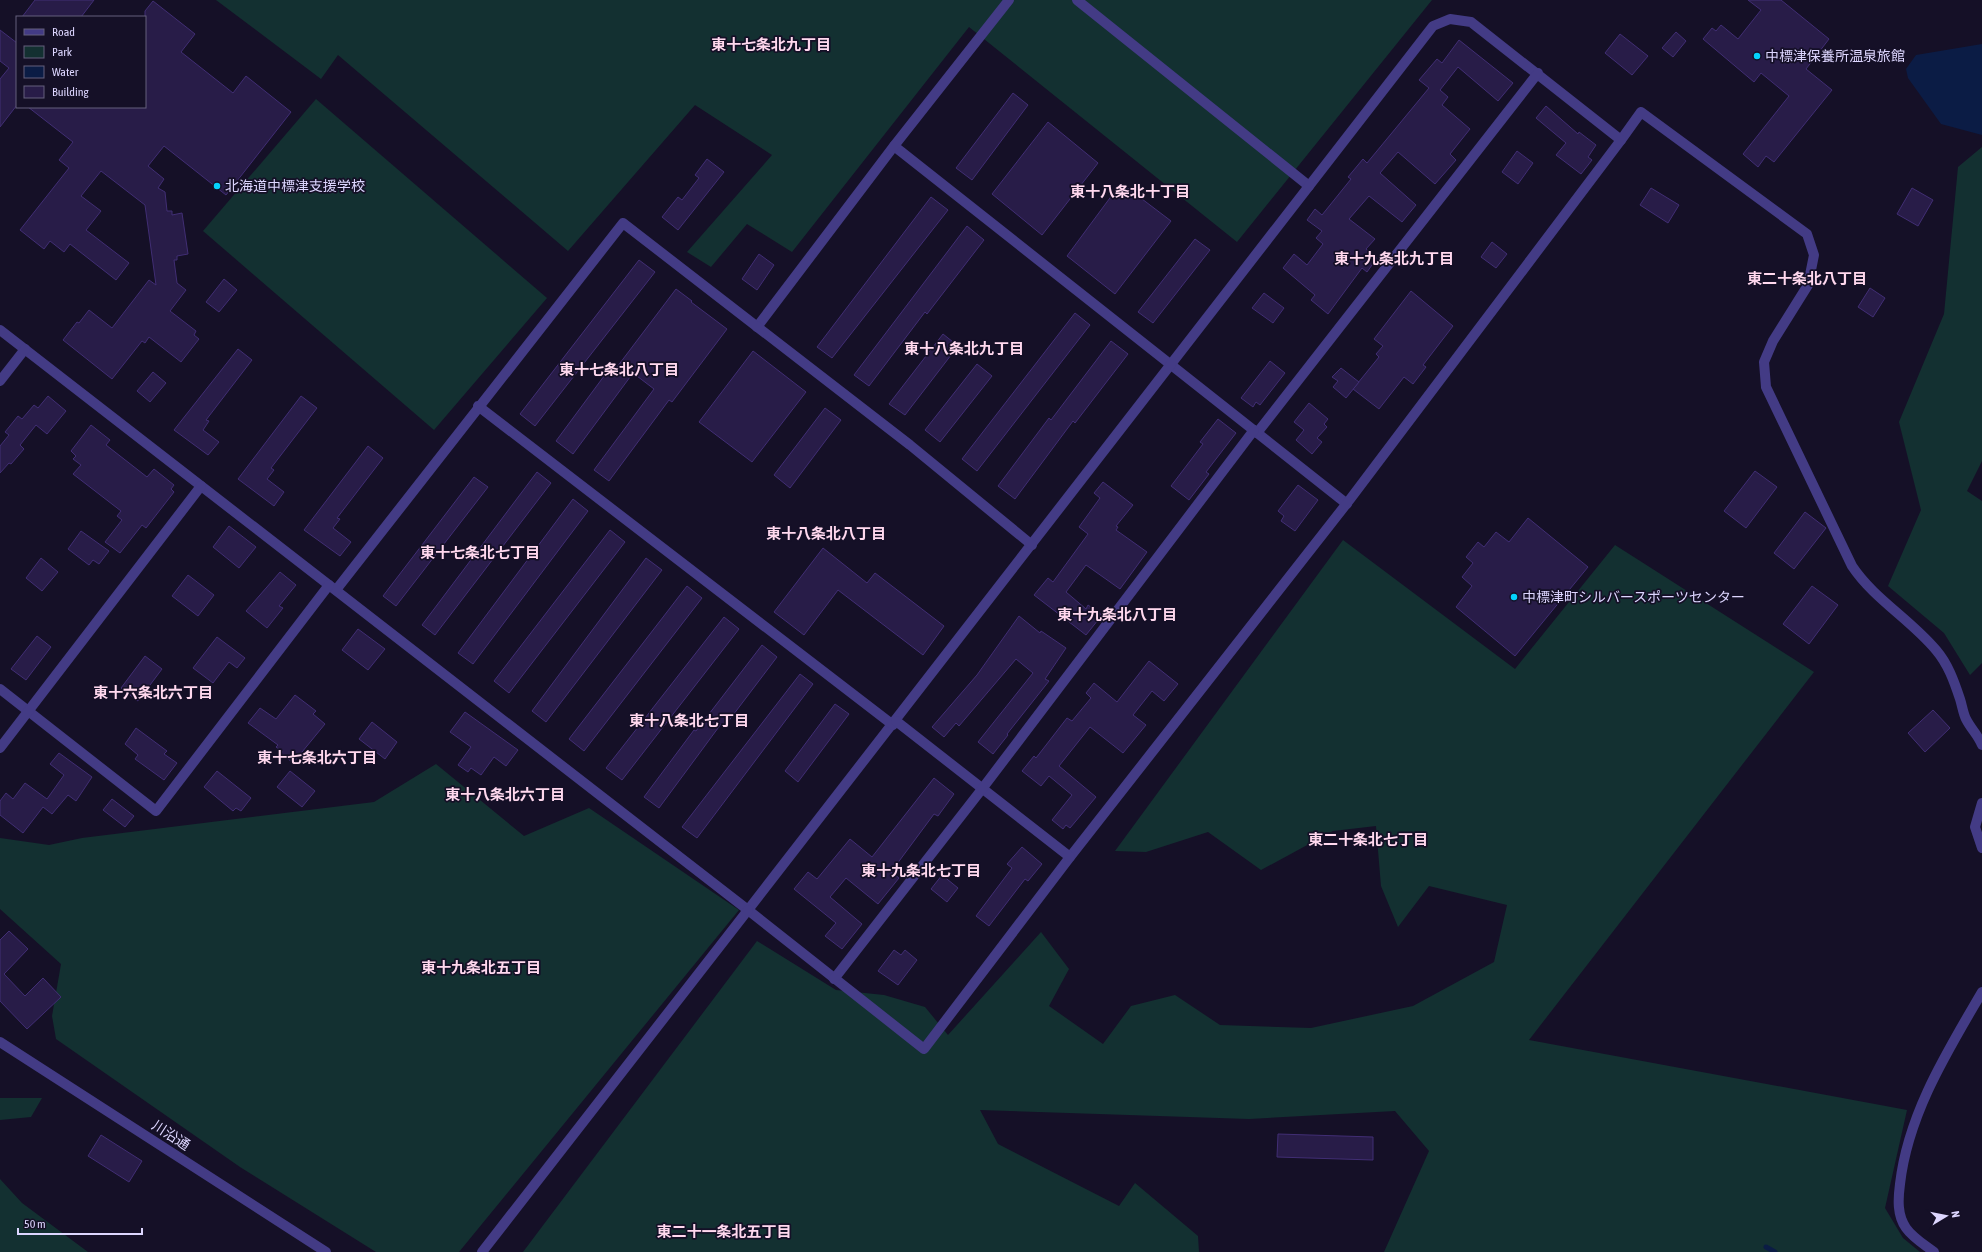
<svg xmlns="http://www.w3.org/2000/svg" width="1982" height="1252" viewBox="0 0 1982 1252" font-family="'Asap Condensed','Noto Sans JP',sans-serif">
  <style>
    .green { fill: #133031 }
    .water { fill: #0b1c45 }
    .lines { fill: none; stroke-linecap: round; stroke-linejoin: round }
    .stream { stroke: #0b1c45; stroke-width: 5 }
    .building { fill: #281c48; stroke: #412e74 }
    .minor { stroke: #433b85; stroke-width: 10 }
    .tertiary { stroke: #433b85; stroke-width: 10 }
    .poi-dot { fill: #04d3fd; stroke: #151027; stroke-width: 1.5 }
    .labels { text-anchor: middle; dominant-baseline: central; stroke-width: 3.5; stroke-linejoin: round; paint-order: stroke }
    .poi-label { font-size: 14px; fill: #ddd6ff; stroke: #151027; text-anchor: start }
    .street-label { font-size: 14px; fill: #ddd6ff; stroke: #151027 }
    .neighbourhood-label { font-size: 15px; font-weight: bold; fill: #ffd8ee; stroke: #151027 }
  </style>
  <rect width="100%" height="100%" fill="#151027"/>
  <g class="green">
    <polygon points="216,0 1432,0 1237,242 969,27 792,252 747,224 711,267 687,252 772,155 695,105 568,251 338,55 321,79"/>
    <polygon points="316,99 547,298 434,430 203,231"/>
    <polygon points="1982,147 1982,461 1967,491 1982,501 1982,663 1970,675 1944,633 1888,586 1921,510 1899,422 1944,314 1958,167"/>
    <polygon points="1343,540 1515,669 1615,545 1814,672 1529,1040 1907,1110 1885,1208 1903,1238 1920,1252 1384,1252 1429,1151 1395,1111 1249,1119 980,1110 998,1144 1119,1206 1135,1183 1198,1236 1199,1252 523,1252 757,941 836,990 884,995 925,1007 948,1035 1041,932 1069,969 1049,1006 1103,1044 1131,1006 1175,995 1220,1025 1311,1028 1413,1006 1494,962 1507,905 1429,886 1398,927 1381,886 1376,826 1333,831 1261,870 1208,832 1146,852 1115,851"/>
    <polygon points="436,764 524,836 589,808 739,910 459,1252 376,1252 240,1167 56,1039 52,1016 61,964 0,909 0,838 49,845 82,838 374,802"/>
    <polygon points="0,1098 42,1098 31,1117 0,1120"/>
    <polygon points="0,1179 22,1203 88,1252 0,1252"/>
  </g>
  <polygon class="water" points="1982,44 1982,135 1941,124 1908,78 1906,69 1916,55"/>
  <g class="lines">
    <polyline class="stream" points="1766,1247 1775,1252"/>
  </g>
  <g class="building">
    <polygon points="35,0 94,0 81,17 22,17"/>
    <polygon points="1748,0 1781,0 1829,39 1806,69 1832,90 1774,162 1766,156 1758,167 1743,154 1789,96 1761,73 1754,82 1703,39 1712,28 1716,31 1721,25 1738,39 1761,10"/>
    <polygon points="153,1 195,34 181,52 233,93 246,76 291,112 226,195 164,146 148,166 164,179 158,188 165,192 167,211 172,211 172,215 182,213 188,254 177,256 177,260 174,260 177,283 186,290 170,311 196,331 194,335 199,339 181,362 149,337 145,343 142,341 112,379 63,340 77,322 79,323 89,310 112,328 149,280 156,285 145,205 101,171 81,196 101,211 86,230 129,263 116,280 70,244 64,252 50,241 44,249 20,230 69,168 59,160 73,142 28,107 145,107 145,11"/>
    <polygon points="0,30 17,43 17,105 0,127 0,79 9,68 0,61"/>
    <polygon points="1676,32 1686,41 1673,57 1662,48"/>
    <polygon points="1620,34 1648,56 1632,75 1605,53"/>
    <polygon points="1459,40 1513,83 1498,101 1458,67 1440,90 1448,97 1442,105 1470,129 1450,154 1456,160 1435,184 1398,152 1380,173 1416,205 1402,222 1369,196 1349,219 1375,239 1366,249 1377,258 1367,272 1362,268 1328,314 1311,300 1315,295 1283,268 1294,254 1307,265 1323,244 1316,238 1322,231 1307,220 1315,209 1322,215 1351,179 1348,177 1363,159 1367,163 1429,88 1419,80 1437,59 1442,63"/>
    <polygon points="1013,93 1028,105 972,180 956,168"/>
    <polygon points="1546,106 1578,134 1579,132 1596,145 1588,157 1592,160 1581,174 1556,155 1566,143 1536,118"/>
    <polygon points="1048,122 1098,163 1042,235 992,194"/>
    <polygon points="1517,151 1533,163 1518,184 1502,172"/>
    <polygon points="707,159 724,172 678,230 662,217 678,197 682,200 699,178 695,175"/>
    <polygon points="1121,183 1171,221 1115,294 1067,256"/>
    <polygon points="1651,188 1679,205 1668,223 1640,205"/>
    <polygon points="1912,188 1933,200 1918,226 1897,214"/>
    <polygon points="931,197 948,210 832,358 817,347"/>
    <polygon points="967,226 984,240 927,314 925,312 869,386 854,375"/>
    <polygon points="1195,239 1210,250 1153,323 1138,312"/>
    <polygon points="1492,242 1507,254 1496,268 1481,257"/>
    <polygon points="759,254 774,265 757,290 742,279"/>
    <polygon points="639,260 655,272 535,426 520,414"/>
    <polygon points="224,279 237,290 219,312 206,302"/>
    <polygon points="1870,288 1885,298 1873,317 1858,307"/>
    <polygon points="676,289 692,301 691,302 727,329 672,402 669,400 609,481 594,470 654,389 633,373 573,454 556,441 610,368 614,371"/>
    <polygon points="1411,291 1453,326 1423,365 1426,367 1413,384 1404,377 1379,409 1353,389 1379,357 1376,354 1383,346 1374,339"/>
    <polygon points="1264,293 1284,308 1273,323 1252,308"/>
    <polygon points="1075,313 1090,325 977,471 962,459"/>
    <polygon points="943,334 958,346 905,415 889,404"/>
    <polygon points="1111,341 1128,354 1075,423 1073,421 1015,499 998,486 1049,418 1051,420"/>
    <polygon points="238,349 252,360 206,420 209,421 203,430 219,442 208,455 174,430"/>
    <polygon points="753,351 806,392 752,462 699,422"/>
    <polygon points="1270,361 1285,373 1260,405 1256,402 1253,407 1241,398"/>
    <polygon points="977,364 992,376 940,442 925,430"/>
    <polygon points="1341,368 1359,382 1346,398 1333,387 1338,381 1332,377"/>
    <polygon points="153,372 166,383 150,402 137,391"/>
    <polygon points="48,396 66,411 47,434 36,425 20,445 24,449 11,464 9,463 0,473 0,446 9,435 5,432 18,416 22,419 34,405 38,408"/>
    <polygon points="301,396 317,408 271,468 274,470 267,479 284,492 274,506 238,479"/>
    <polygon points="1309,403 1328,419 1324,424 1327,427 1317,438 1322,442 1312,454 1296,440 1304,430 1294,422"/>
    <polygon points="825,408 841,420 790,488 774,475"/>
    <polygon points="1218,419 1236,433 1206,472 1209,474 1189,500 1171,486 1203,444 1200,442"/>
    <polygon points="91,425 110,440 106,445 147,477 154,469 174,485 171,489 174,492 146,528 142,525 120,553 105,542 122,520 117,516 121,511 73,474 81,465 73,459 76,456 71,451"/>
    <polygon points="368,446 383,458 337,518 340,519 333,528 351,542 340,556 304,530"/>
    <polygon points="1755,471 1777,487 1746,528 1724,511"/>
    <polygon points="537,472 551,483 435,635 422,625"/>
    <polygon points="474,477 488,487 396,606 383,596"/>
    <polygon points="1103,482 1133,505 1116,526 1118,527 1116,530 1147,552 1120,589 1086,565 1066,592 1086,609 1088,605 1102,615 1086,635 1034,595 1048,578 1053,582 1088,534 1079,527 1100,498 1094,493"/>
    <polygon points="1298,485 1318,500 1295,531 1281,521 1284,516 1278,511"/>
    <polygon points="573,499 588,511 473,664 458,653"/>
    <polygon points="1805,512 1826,528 1794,569 1774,553"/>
    <polygon points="1528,518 1588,567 1515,656 1456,607 1472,586 1462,577 1473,563 1466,557 1478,542 1484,547 1496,532 1509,542"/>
    <polygon points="229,526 256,547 239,568 213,547"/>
    <polygon points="610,530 625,542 509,693 494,681"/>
    <polygon points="81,531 109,551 99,564 93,560 89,565 68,549"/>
    <polygon points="823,548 867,583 875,573 944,626 923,655 838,590 804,635 774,612"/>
    <polygon points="41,558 58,572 42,591 26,578"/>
    <polygon points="646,558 662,570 546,722 532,711"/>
    <polygon points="280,572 296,585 279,606 283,608 267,628 246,611"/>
    <polygon points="188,575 214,595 198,616 172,596"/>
    <polygon points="687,586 702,598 584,751 569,739"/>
    <polygon points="1812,586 1838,605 1809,644 1783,624"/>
    <polygon points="1019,616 1040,633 1041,631 1066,648 1045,679 1049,681 1007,734 1008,735 993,754 978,742 1033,673 1016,659 959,726 956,723 944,737 932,727 977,675"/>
    <polygon points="724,617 739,629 622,780 606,768"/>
    <polygon points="358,629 385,649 368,670 342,650"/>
    <polygon points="37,636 51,647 26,680 11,669"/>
    <polygon points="217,637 245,658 237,668 229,662 213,683 193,668"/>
    <polygon points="762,645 777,657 724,727 721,724 659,808 644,797 694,730 696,731"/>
    <polygon points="145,656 162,669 138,701 121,688"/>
    <polygon points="1149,661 1178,684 1164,701 1152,691 1133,715 1146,725 1123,753 1090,727 1059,766 1096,797 1070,828 1066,825 1063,829 1052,820 1072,795 1049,776 1041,786 1022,771 1034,756 1036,758 1067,718 1072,721 1091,698 1086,693 1094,683 1117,702"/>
    <polygon points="800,674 813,684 697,838 682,827"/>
    <polygon points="295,695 316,711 313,714 325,724 293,763 281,753 283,752 276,747 278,745 248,723 260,708 276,719"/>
    <polygon points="835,704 849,714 798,782 785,771"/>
    <polygon points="1933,710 1950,728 1925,752 1908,733"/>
    <polygon points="465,712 518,750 506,766 494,757 481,775 471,768 468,772 458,765 471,747 450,732"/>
    <polygon points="372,722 397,742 385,759 359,739"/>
    <polygon points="136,728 167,751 164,754 177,763 164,780 135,759 138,755 125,744"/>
    <polygon points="59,753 92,777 76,801 68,795 52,814 43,807 23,833 0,815 0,801 6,793 13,799 25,783 47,799 64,775 50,764"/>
    <polygon points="217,771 251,798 241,811 236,808 233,811 204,787"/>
    <polygon points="290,771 315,791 302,807 277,787"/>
    <polygon points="934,778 954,794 938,816 934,814 891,872 899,878 878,904 846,878 830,897 862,924 842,949 825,936 836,923 794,889 808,872 817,879 850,839 872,857"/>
    <polygon points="112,799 134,816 125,827 103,810"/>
    <polygon points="1022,847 1042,864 1028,881 1025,879 989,926 976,916 1012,868 1007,864"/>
    <polygon points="942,875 958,888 947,902 931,889"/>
    <polygon points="9,931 28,949 4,974 25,996 43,978 61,997 27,1029 0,1001 0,940"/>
    <polygon points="894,950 901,955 905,950 917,960 898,985 878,971"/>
    <polygon points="1278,1134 1373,1137 1373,1160 1277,1157"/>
    <polygon points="101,1135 142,1161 129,1182 88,1156"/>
  </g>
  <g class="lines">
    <g class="minor">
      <polyline points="1077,0 1309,186"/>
      <path d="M1621 140 1641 112 1807 234 1814 255 1808 285 1773 341 1764 362 1766 387 1852 566C1874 599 1910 619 1936 650 1948 664 1954 681 1960 699 1962 705 1963 713 1966 719 1971 729 1978 735 1982 745"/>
      <polyline points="894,146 1347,504"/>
      <polyline points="757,327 894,146 1009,0"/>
      <polyline points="0,330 748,910 924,1049 1070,857 1351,498 1621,140 1471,22 1450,19 1433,26 748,910"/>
      <polyline points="0,381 25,349"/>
      <polyline points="478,406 893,725"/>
      <polyline points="1257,433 1538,73"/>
      <polyline points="336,590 623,223 910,445 1032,545"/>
      <polyline points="0,689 156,811 329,585"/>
      <polyline points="896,721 1070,857"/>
      <polyline points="0,748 201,486"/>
      <polyline points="1982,803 1975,827 1982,848"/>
      <polyline points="834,979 982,789 1254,430"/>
      <path d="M1934 1252C1925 1245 1913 1238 1906 1228 1897 1215 1898 1199 1900 1184 1908 1114 1947 1052 1982 992"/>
    </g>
    <g class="tertiary">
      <polyline points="0,1042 326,1252"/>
      <polyline points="482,1252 748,910"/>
    </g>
  </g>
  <g class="poi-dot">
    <circle cx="1757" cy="56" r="4"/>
    <circle cx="217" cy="186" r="4"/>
    <circle cx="1514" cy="597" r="4"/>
  </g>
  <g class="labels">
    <g class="poi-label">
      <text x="1765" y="56">中標津保養所温泉旅館</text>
      <text x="225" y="186">北海道中標津支援学校</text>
      <text x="1522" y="597">中標津町シルバースポーツセンター</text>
    </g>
    <g class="street-label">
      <text transform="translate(171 1135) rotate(33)">川沿通</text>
    </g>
    <g class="neighbourhood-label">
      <text x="771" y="44">東十七条北九丁目</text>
      <text x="1130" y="191">東十八条北十丁目</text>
      <text x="1394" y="258">東十九条北九丁目</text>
      <text x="1807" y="278">東二十条北八丁目</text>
      <text x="964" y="348">東十八条北九丁目</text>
      <text x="619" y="369">東十七条北八丁目</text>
      <text x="826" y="533">東十八条北八丁目</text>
      <text x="480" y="552">東十七条北七丁目</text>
      <text x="1117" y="614">東十九条北八丁目</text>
      <text x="153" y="692">東十六条北六丁目</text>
      <text x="689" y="720">東十八条北七丁目</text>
      <text x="317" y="757">東十七条北六丁目</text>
      <text x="505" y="794">東十八条北六丁目</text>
      <text x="1368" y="839">東二十条北七丁目</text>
      <text x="921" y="870">東十九条北七丁目</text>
      <text x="481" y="967">東十九条北五丁目</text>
      <text x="724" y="1231">東二十一条北五丁目</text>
    </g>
  </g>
  <rect x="16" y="16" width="130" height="92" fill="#151027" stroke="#655f7d"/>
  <rect x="24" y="29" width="20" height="6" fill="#433b85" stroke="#655f7d"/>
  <text x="52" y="36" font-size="12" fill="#ddd6ff">Road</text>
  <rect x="24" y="46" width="20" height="12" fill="#133031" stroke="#655f7d"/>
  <text x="52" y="56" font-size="12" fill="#ddd6ff">Park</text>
  <rect x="24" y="66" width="20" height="12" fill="#0b1c45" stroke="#655f7d"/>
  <text x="52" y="76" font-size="12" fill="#ddd6ff">Water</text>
  <rect x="24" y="86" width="20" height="12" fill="#281c48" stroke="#655f7d"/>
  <text x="52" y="96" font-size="12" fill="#ddd6ff">Building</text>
  <g transform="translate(1946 1216) rotate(80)" stroke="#151027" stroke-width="3" paint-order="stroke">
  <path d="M0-3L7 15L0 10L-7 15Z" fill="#ddd6ff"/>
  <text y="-6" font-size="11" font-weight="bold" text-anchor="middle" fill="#ddd6ff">N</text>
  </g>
  <path d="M18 1228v6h124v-6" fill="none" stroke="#ddd6ff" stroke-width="2"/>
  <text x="24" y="1228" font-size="12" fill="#ddd6ff" stroke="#151027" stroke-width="3" paint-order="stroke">50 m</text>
</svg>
